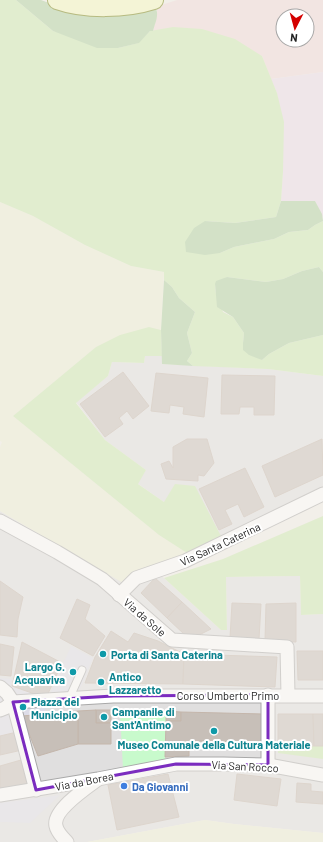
<svg xmlns="http://www.w3.org/2000/svg" width="323" height="842" viewBox="0 0 323 842" font-family="Barlow,sans-serif">
  <style>
    .residential { fill: #e0dfdf }
    .commercial { fill: #f2dad9; fill-rule: evenodd }
    .industrial { fill: #ebdbe8 }
    .farmland { fill: #eef0d5 }
    .grass { fill: #cdebb0 }
    .forest { fill: #add19e }
    .park { fill: #c8facc }
    .plaza { fill: #dddde8 }
    .building { fill: #c7bfb8; stroke: #c4b6ab }
    .lines { fill: none; stroke-linecap: round; stroke-linejoin: round }
    .service-casing { stroke: #a9a9a9; stroke-width: 9 }
    .minor-casing { stroke: #a9a9a9; stroke-width: 15 }
    .secondary-casing { stroke: #707d05; stroke-width: 20 }
    .service { stroke: #fff; stroke-width: 7 }
    .minor { stroke: #fff; stroke-width: 13 }
    .secondary { stroke: #f7fabf; stroke-width: 18 }
    .marked { fill: none; stroke: #7b2cbf; stroke-width: 3; stroke-linejoin: round }
    .culture-dot { fill: #0f9aa8; stroke: #fff; stroke-width: 1.5 }
    .shop-dot { fill: #3f7fe0; stroke: #fff; stroke-width: 1.5 }
    .labels { text-anchor: middle; dominant-baseline: central; stroke-width: 4; stroke-linejoin: round; paint-order: stroke }
    .street-label { font-size: 11px; fill: #222; stroke: #fff }
    .culture-label { font-size: 11px; font-weight: bold; fill: #0d838f; stroke: #fff; text-anchor: start }
    .shop-label { font-size: 11px; font-weight: bold; fill: #366cbe; stroke: #fff; text-anchor: start }
  </style>
  <rect width="100%" height="100%" fill="#f2efe9"/>
  <g class="residential">
    <polygon points="145,356 162,356 162,364 268,369 323,376 323,489 222,538 164,502 137,483 146,470 105,440 76,402 108,376 112,362 144,363"/>
    <polygon points="0,511 82,560 151,569 164,578 221,630 227,630 226,577 300,576 301,615 323,614 323,833 234,824 205,820 87,842 0,842"/>
  </g>
  <path class="commercial" d="M177 0H323V72L271 79 262 56 153 31 157 15V10L155 7ZM283 16H307V40H283Z"/>
  <polygon class="industrial" points="323,72 323,218 315,201 281,201 283,172 277,93 271,79"/>
  <g class="farmland">
    <polygon points="0,202 33,216 85,245 131,266 164,272 161,330 149,327 96,347 13,416 159,535 187,553 123,583 0,511 0,447 2,442 0,441"/>
    <polygon points="205,820 234,824 323,833 323,842 87,842"/>
  </g>
  <g class="grass">
    <polygon points="0,0 16,0 53,31 118,48 138,43 150,31 173,27 202,29 235,39 262,56 277,93 284,122 283,172 281,201 276,217 235,223 205,221 220,253 234,247 274,239 289,232 308,230 315,225 323,221 323,272 319,267 302,271 283,279 266,282 227,277 215,285 216,294 223,312 233,317 244,333 243,343 262,360 269,354 289,343 323,335 323,376 268,369 193,366 187,361 192,353 187,333 195,312 179,298 172,287 164,280 164,272 131,266 85,245 33,216 0,202"/>
    <polygon points="149,327 161,330 162,356 145,356 144,363 112,362 108,376 76,403 105,440 146,470 138,484 164,502 175,484 195,486 222,538 187,553 159,535 13,416 96,347 120,335"/>
    <polygon points="323,516 323,614 301,615 300,576 226,577 227,630 221,630 164,578 223,559"/>
    <polygon points="278,746 323,746 323,759 278,753"/>
  </g>
  <g class="forest">
    <path d="M16 0H41L57 6 155 7C160 14 155 23 153 31H150L139 43 118 48H97L53 31Z"/>
    <polygon points="281,201 315,201 322,214 323,221 315,225 308,230 289,232 274,239 234,247 220,253 205,255 186,252 185,242 194,228 205,221 235,223 276,217"/>
    <polygon points="319,267 323,272 323,335 289,343 269,354 262,360 249,355 243,350 243,343 244,333 233,317 217,307 215,284 216,281 227,277 266,282 283,279 302,271"/>
    <polygon points="164,280 172,287 179,298 195,312 187,333 192,353 187,361 193,366 162,364 161,330"/>
  </g>
  <polygon class="park" points="120,711 166,711 165,761 123,769"/>
  <g class="plaza">
    <polygon points="71,646 93,658 83,682 76,697 48,698"/>
    <polygon points="0,678 12,679 11,685 12,687 46,698 45,714 22,716 17,732 0,736"/>
    <polygon points="60,795 30,823 0,822 0,803"/>
  </g>
  <g class="building">
    <polygon points="123,372 149,406 133,419 127,411 119,418 123,424 105,437 80,404"/>
    <polygon points="156,373 208,378 204,417 183,414 184,407 170,405 169,413 151,411"/>
    <polygon points="222,375 275,376 274,415 254,415 254,407 240,407 239,414 221,414"/>
    <polygon points="187,439 207,439 214,463 204,476 198,475 198,481 166,479 161,464 169,461 173,468 173,447"/>
    <polygon points="322,439 323,475 275,497 262,466"/>
    <polygon points="245,468 264,507 244,517 238,504 225,510 232,524 219,530 199,489"/>
    <polygon points="155,578 182,602 167,618 141,593"/>
    <polygon points="0,581 23,597 18,619 17,637 0,635"/>
    <polygon points="77,599 90,605 85,619 105,636 93,656 60,638"/>
    <polygon points="182,602 211,629 199,635 185,635 167,618"/>
    <polygon points="232,603 261,604 259,639 230,638"/>
    <polygon points="296,603 296,642 265,641 266,604"/>
    <polygon points="111,631 128,642 134,633 158,641 184,654 183,684 85,683 95,657"/>
    <polygon points="22,642 62,663 46,698 12,686"/>
    <polygon points="0,644 14,647 11,676 0,675"/>
    <polygon points="297,651 323,651 323,680 298,680"/>
    <polygon points="184,654 277,657 275,687 183,684"/>
    <rect x="96" y="710" width="15" height="13"/>
    <polygon points="96,710 96,723 111,723 111,744 78,744 78,711"/>
    <polygon points="78,711 78,744 38,756 22,716"/>
    <polygon points="166,711 181,712 181,721 166,721"/>
    <polygon points="181,712 263,714 262,742 189,741 189,756 165,757 166,721 181,721"/>
    <polygon points="278,714 313,714 314,746 278,746"/>
    <polygon points="313,714 323,714 323,746 314,746"/>
    <polygon points="17,732 22,750 0,755 0,736"/>
    <polygon points="21,760 27,784 0,789 0,766"/>
    <polygon points="168,774 179,817 117,830 108,785"/>
    <polygon points="237,774 281,779 277,806 234,800"/>
    <polygon points="297,783 311,784 311,791 323,792 323,804 296,802"/>
  </g>
  <g class="lines">
    <g class="service-casing">
      <polyline id="service" points="69,699 82,670"/>
    </g>
    <g class="minor-casing">
      <g id="minor">
        <polyline points="0,521 57,552 102,579 172,640 287,647 288,695"/>
        <polyline points="119,595 136,578 185,561 323,494"/>
        <polyline points="0,687 7,693 13,702 36,790"/>
        <polyline points="268,695 268,765"/>
        <polyline points="13,702 113,696 323,696"/>
        <polyline points="0,710 5,708 13,702"/>
        <polyline points="0,795 98,779 176,764 223,764 268,765 323,775"/>
        <path d="M67 842C63 838 57 832 56 826 52 811 86 788 97 780"/>
      </g>
    </g>
    <g class="secondary-casing">
      <path id="secondary" d="M57 0C85 10 126 9 154 0"/>
    </g>
    <use href="#service" class="service"/>
    <use href="#minor" class="minor"/>
    <use href="#secondary" class="secondary"/>
  </g>
  <path d="M0 0H323V842H0ZM268 695V765L176 764 36 790 13 702 113 696Z" fill="#f2efe9" fill-opacity=".55" fill-rule="evenodd"/>
  <path class="marked" d="M268 695V765L176 764 36 790 13 702 113 696Z"/>
  <g class="culture-dot">
    <circle cx="103" cy="654" r="4"/>
    <circle cx="73" cy="672" r="4"/>
    <circle cx="101" cy="682" r="4"/>
    <circle cx="23" cy="707" r="4"/>
    <circle cx="104" cy="717" r="4"/>
    <circle cx="214" cy="731" r="4"/>
  </g>
  <circle class="shop-dot" cx="124" cy="786" r="4"/>
  <g class="labels">
    <g class="street-label">
      <text transform="translate(220 544) rotate(-25)">Via Santa Caterina</text>
      <text transform="translate(145 617) rotate(41)">Via da Sole</text>
      <text x="228" y="695">Corso Umberto Primo</text>
      <text transform="translate(245 766) rotate(3)">Via San Rocco</text>
      <text transform="translate(84 781) rotate(-11)">Via da Borea</text>
    </g>
    <g class="culture-label">
      <text x="111" y="654">Porta di Santa Caterina</text>
      <text x="65" y="666" text-anchor="end">Largo G.<tspan x="65" dy="13">Acquaviva</tspan></text>
      <text x="109" y="676">Antico<tspan x="109" dy="13">Lazzaretto</tspan></text>
      <text x="31" y="701">Piazza del<tspan x="31" dy="13">Municipio</tspan></text>
      <text x="112" y="711">Campanile di<tspan x="112" dy="13">Sant'Antimo</tspan></text>
      <text x="214" y="744" text-anchor="middle">Museo Comunale della Cultura Materiale</text>
    </g>
    <g class="shop-label">
      <text x="132" y="786">Da Giovanni</text>
    </g>
  </g>
  <g transform="translate(295 28) rotate(186)"><circle r="19" fill="#ffffff" stroke="#a7a7a7"/>
  <path d="M0-3L7 15L0 10L-7 15Z" fill="#d40000"/>
  <text y="-6" font-size="11" font-weight="bold" text-anchor="middle" fill="#222222">N</text>
  </g>
</svg>
